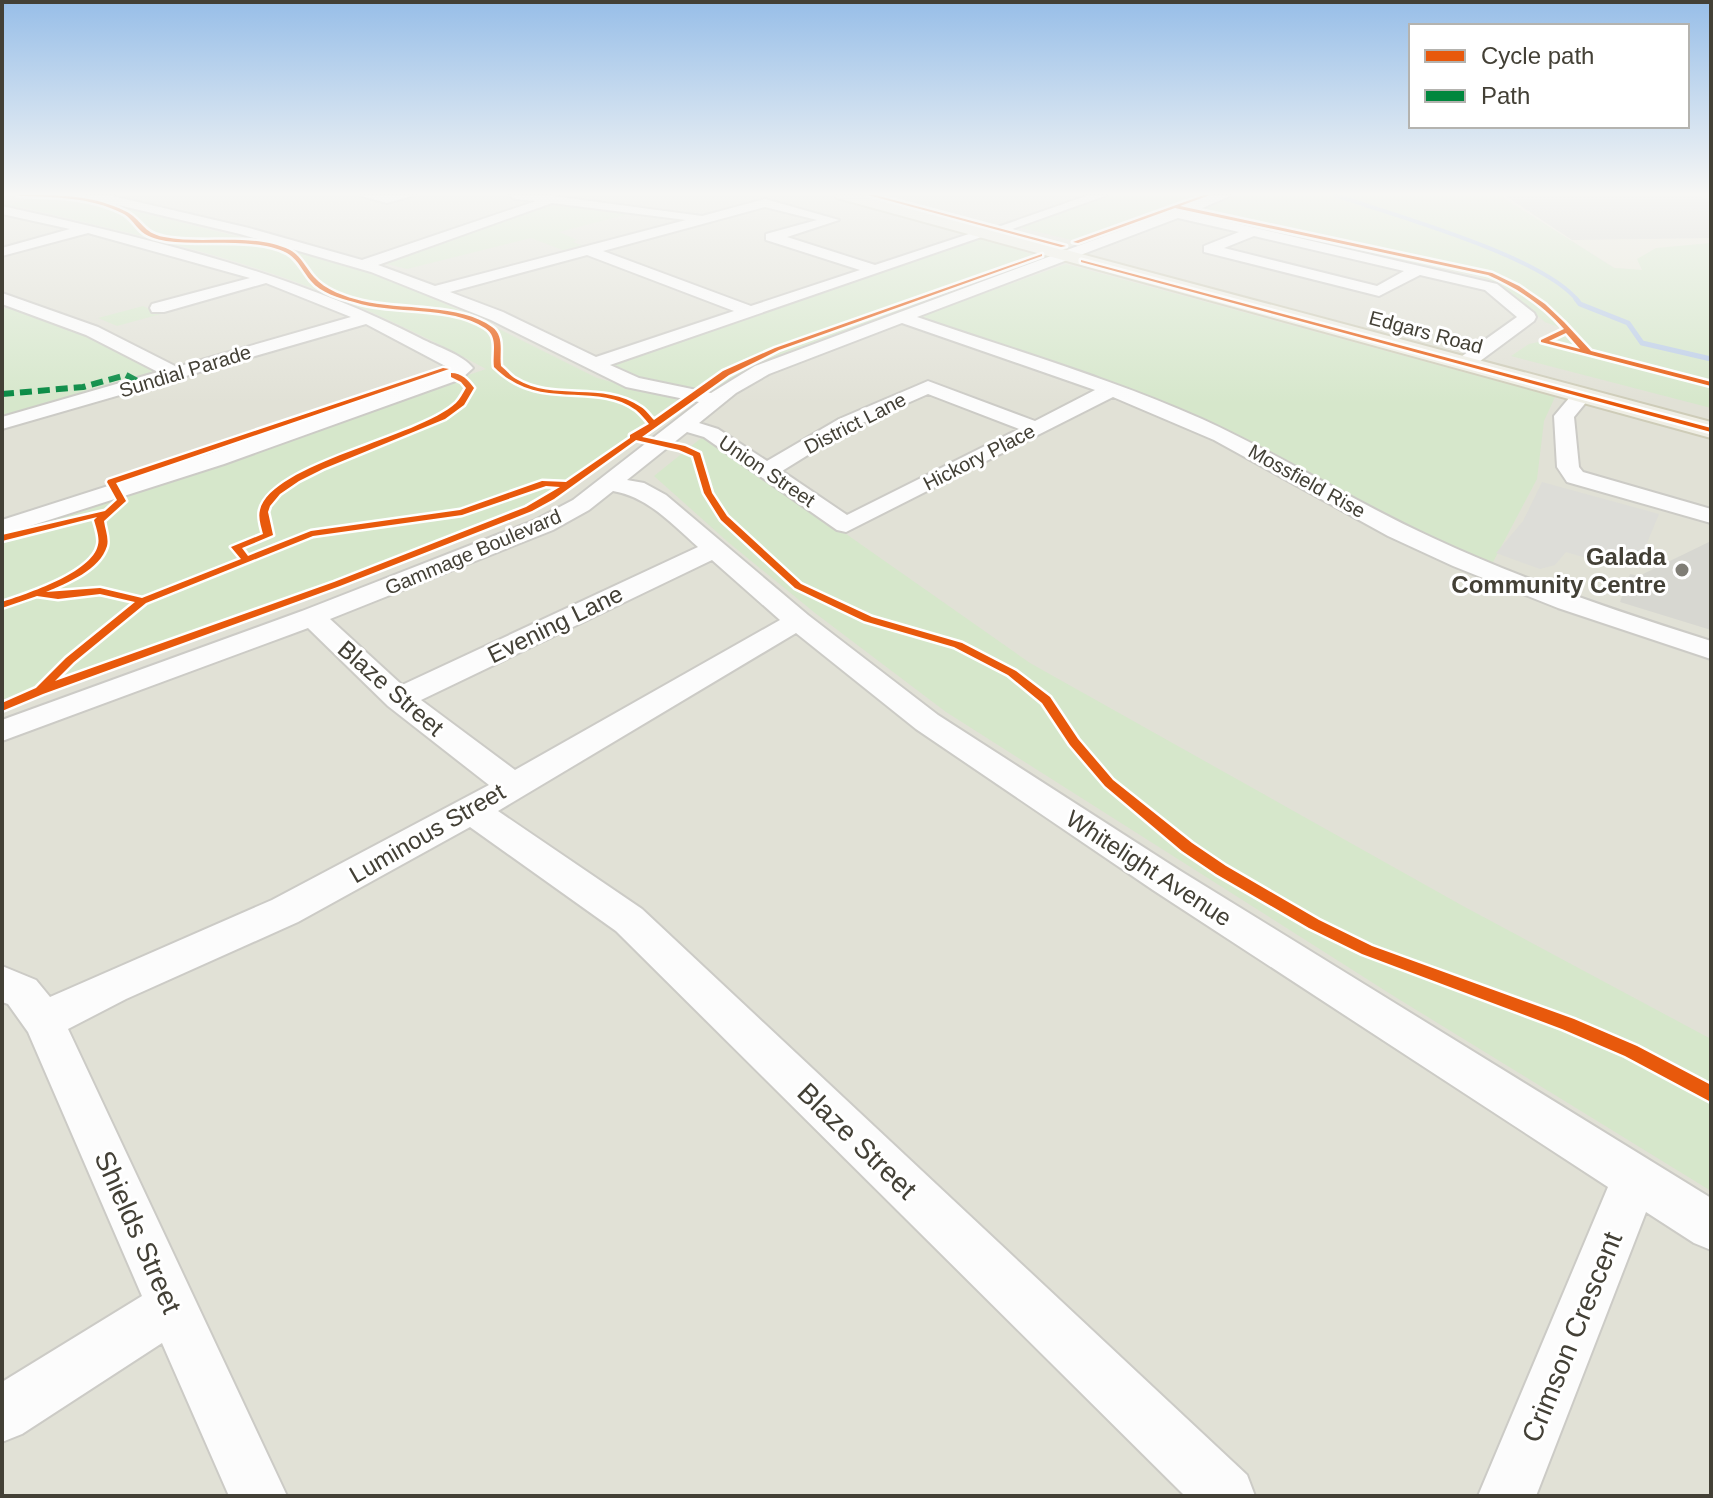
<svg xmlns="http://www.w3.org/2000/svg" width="1713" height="1498" viewBox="0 0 1713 1498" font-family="Arial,sans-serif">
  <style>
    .residential { fill: #e1e1d6 }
    .education { fill: #e8e7d9 }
    .green { fill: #d6e7cb }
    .parking { fill: #ddddd8 }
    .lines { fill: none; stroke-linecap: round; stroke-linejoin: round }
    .stream-far1 { stroke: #bdcee8; stroke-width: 4 }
    .stream { stroke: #bdcee8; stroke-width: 5 }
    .building { fill: #d7d7d1 }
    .minor-casing { stroke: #cccbc6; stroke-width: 4 }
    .major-casing { stroke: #ceccb8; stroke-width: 4 }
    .minor { fill: #fcfcfc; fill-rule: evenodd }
    .major { fill: #efeee4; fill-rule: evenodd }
    .quiet { stroke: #00873e; stroke-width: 6; stroke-dasharray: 12 6; stroke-linecap: butt }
    .cycleway-casing { stroke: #fff; stroke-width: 5 }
    .cycleway { fill: #e8590c; fill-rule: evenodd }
    .poi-dot { fill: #7f7d75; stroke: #fff; stroke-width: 3 }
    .labels { text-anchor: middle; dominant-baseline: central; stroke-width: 6; stroke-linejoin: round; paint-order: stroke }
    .far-street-label { font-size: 20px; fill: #434036; stroke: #fff }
    .poi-label { font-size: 24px; font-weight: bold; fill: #434036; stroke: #fff; text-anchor: end }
    .street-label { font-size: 24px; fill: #434036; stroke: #fff }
    .near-street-label { font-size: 28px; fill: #434036; stroke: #fff }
  </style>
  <rect width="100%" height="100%" fill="#eeeee9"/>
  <rect class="residential" x="2" y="195" width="1709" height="1301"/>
  <polygon class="education" points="1499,195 1711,195 1711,304 1671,288 1643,270 1615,268"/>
  <g class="green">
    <path d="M38 195H68L114 205 355 267 406 286 483 321 597 378 678 400C626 433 583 481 529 509L337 584 2 702V534L486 369C405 325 322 288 233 261 165 240 95 225 26 208L7 206Z"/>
    <polygon points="1113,195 1209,195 1084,243 1018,227"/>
    <polygon points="1240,195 1499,195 1614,268 1642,270 1637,259 1656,248 1711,243 1711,408 1511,356 1529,344 1552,339 1566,330 1545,322 1498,283 1478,276 1192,213"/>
    <polygon points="550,203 636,212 559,232 577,240 573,242 587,247 568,252 531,238 407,269 379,262"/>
    <path d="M981 238 1044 258 779 356C757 365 740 379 719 389 695 399 634 378 613 365L616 360Z"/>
    <polygon points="1066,264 1555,397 1544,421 1537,479 1492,564 1347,496 1274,453 1208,420 918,317"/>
    <polygon points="13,306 85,335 156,372 2,417 2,309"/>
    <polygon points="143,306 161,314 117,326 98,318"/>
    <polygon points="705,435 1030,663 1463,906 1711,1039 1711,1191 1392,995 946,712 815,613 728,542 654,476"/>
  </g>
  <polygon class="parking" points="1542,482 1659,514 1644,550 1618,558 1607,555 1603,563 1566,552 1555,565 1540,569 1496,553 1523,521"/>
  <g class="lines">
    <path class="stream-far1" d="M1335 195C1393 215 1543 256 1578 301"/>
    <polyline class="stream" points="1576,299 1580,304 1628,323 1642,343 1711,359"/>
  </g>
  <g class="building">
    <polygon points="1504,195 1697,195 1711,202 1711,238 1572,240"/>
    <polygon points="1711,541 1711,630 1620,602 1630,574 1639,576"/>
  </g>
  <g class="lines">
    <g class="minor-casing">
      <g id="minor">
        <path d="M87 195H108L249 228 362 260 536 201 515 199 509 195H545L702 216 765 199 839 220 787 237 875 265 981 230 993 233 610 365 639 378 711 393 755 366 1215 195H1232L1191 213 1497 284 1534 313 1536 317 1534 321 1472 367H1458L1456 363 1458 359 1517 317 1485 290 1420 275 1379 296 1204 252V246L1239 232 1178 218 917 317C1013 350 1110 378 1202 419 1281 455 1354 502 1433 538 1523 580 1617 611 1711 641V659L1558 608 1453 566 1388 536 1214 440 1113 397 846 532 837 530 704 437 687 432 627 480 644 483 666 495 808 615 938 715 1179 870 1711 1198V1250L1694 1243 1646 1212 1536 1496H1478L1608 1187 1153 890 916 729 796 633 498 811 642 909 1247 1475 1255 1496H1185L616 931 470 827 298 922 126 999 68 1029 287 1496H229L162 1343 22 1434 2 1442V1382L142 1296 28 1032 8 1004 2 1002V966L36 980 50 997 272 900 489 785 388 706 308 628 2 741V720L302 611 535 520 573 500 699 402 626 387 491 320 371 272 240 234 89 198ZM552 203 686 220 435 286 378 265ZM765 207 817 220 766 234V240L860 270 751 306 603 251ZM1254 236 1404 271 1377 286 1224 248ZM587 255 734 311 596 357 503 312 450 292ZM902 323 1095 390 1035 421 928 381 839 419 767 461 718 429 699 423 736 393 769 374ZM928 394 1019 429 847 515 782 471 853 427ZM613 491C648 497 672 524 698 547L402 685 330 619 553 530 589 510ZM712 560 780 620 515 770 421 700Z"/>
        <polygon points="358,195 415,195 387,203"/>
        <polygon points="1089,195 1107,195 1004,232 992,229"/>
        <path d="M2 206C146 238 289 271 420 338 437 347 462 354 473 368L461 379 224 464 2 535V520L208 454 451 369 366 324 2 429V417L158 372 86 335 2 304V293L98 327 177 367 351 317 266 283 164 312H152L150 308 152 304 250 278 88 233 2 256V248L70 229 2 214Z"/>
        <polygon points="1582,389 1592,395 1574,417 1579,467 1583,472 1711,509 1711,523 1567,482 1557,467 1554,416 1575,391"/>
      </g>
    </g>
    <g class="major-casing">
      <polygon id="major" points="835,195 860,195 1711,422 1711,438 837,198"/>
    </g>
    <use href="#minor" class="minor"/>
    <use href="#major" class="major"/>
    <polyline class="quiet" points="2,394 83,387 126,375 143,384"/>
    <g class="cycleway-casing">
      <g id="cycleway">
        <path d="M18 195C54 195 91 194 125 211 142 219 142 233 164 237 204 245 252 232 290 250 301 256 306 268 314 277 325 290 346 297 362 301 399 310 462 304 492 327 505 336 499 353 501 366 506 370 511 376 516 379 553 402 604 381 641 407 646 410 650 416 654 420L723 371 775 348 1042 254V256L779 350 729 375 642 437 685 446 700 453 712 493 727 516 801 584 872 617 962 643 1016 671 1050 697 1078 739 1113 780 1192 843 1226 866 1319 920 1372 946 1574 1019 1637 1046 1711 1085V1102L1625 1056 1562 1029 1362 954 1309 928 1216 874 1182 851 1105 786 1070 745 1042 703 1008 675 954 647 864 621 795 588 721 520 704 493 693 456 679 450 636 440 554 499 532 511 340 586 43 694 2 711V703L36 688 66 658 135 602 100 594 58 599 37 596 2 608V602C26 594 92 573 98 545 100 538 96 527 94 520L97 517 2 541V535L105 511 117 500 107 482 108 480 443 368 449 369 116 483 126 501 104 521C105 529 109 538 107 546 100 570 67 583 46 592L100 588 142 598 241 559 231 547 263 534C261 526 258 518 260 510 272 463 418 438 456 403 460 399 463 393 466 388L461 382 451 377V373C462 373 468 380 474 388L464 405 445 419 323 469 299 481 280 494 270 506 268 512 273 535 242 548 248 556 311 531 460 510 542 481 566 482 630 438V435L649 424C645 419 641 414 636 410 595 380 540 413 494 367 492 353 499 337 485 328 450 305 394 315 354 302 339 298 321 293 311 281 303 272 298 259 287 253 257 237 202 246 166 241 157 239 146 237 139 229 133 223 130 217 122 213 90 197 54 197 20 196ZM546 486 560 487 526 507 334 582 55 681 74 662 146 603 313 536 462 515Z"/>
        <polygon points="868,195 875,195 1066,246 1061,247"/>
        <path d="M1204 195H1210L1180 206 1492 273 1519 286 1545 304 1564 322 1591 351 1711 382V386L1541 342V340L1564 329C1544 306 1516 287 1488 275L1175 208 1078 243 1073 242ZM1566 333 1580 349 1549 341Z"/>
        <polygon points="1081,260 1711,428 1711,432 1081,262"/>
      </g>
    </g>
    <use href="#cycleway" class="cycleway"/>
  </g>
  <linearGradient id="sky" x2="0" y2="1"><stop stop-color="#97bee8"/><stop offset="0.48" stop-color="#f7f7f5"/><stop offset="1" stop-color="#f7f7f5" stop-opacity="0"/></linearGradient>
  <rect width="1713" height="404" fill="url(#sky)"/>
  <circle class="poi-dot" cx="1682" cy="570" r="8"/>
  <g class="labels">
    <g class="far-street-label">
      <text transform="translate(1426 332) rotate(15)">Edgars Road</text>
      <text transform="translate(185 371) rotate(-17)">Sundial Parade</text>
      <text transform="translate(855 423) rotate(-27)">District Lane</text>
      <text transform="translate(979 457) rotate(-27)">Hickory Place</text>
      <text transform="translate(767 471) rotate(34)">Union Street</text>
      <text transform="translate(1307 481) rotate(29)">Mossfield Rise</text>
      <text transform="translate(473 552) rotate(-23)">Gammage Boulevard</text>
    </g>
    <g class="poi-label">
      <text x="1666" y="556">Galada<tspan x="1666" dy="28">Community Centre</tspan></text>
    </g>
    <g class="street-label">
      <text transform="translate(555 624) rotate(-26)">Evening Lane</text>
      <text transform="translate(391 688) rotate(41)">Blaze Street</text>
      <text transform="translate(427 833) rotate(-30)">Luminous Street</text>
      <text transform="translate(1149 868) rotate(33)">Whitelight Avenue</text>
    </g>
    <g class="near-street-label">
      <text transform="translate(857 1141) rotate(44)">Blaze Street</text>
      <text transform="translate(138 1232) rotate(66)">Shields Street</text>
      <text transform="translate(1572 1337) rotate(-68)">Crimson Crescent</text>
    </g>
  </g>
  <rect width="1713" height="1498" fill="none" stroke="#434036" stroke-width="8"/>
  <rect x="1409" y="24" width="280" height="104" fill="#ffffff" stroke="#b4b3af" stroke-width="2"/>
  <rect x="1425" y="50" width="40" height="12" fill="#e8590c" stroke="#b4b3af" stroke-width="2"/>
  <text x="1481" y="64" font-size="24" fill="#434036">Cycle path</text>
  <rect x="1425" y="90" width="40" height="12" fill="#00873e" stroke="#b4b3af" stroke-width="2"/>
  <text x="1481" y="104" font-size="24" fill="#434036">Path</text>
</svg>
